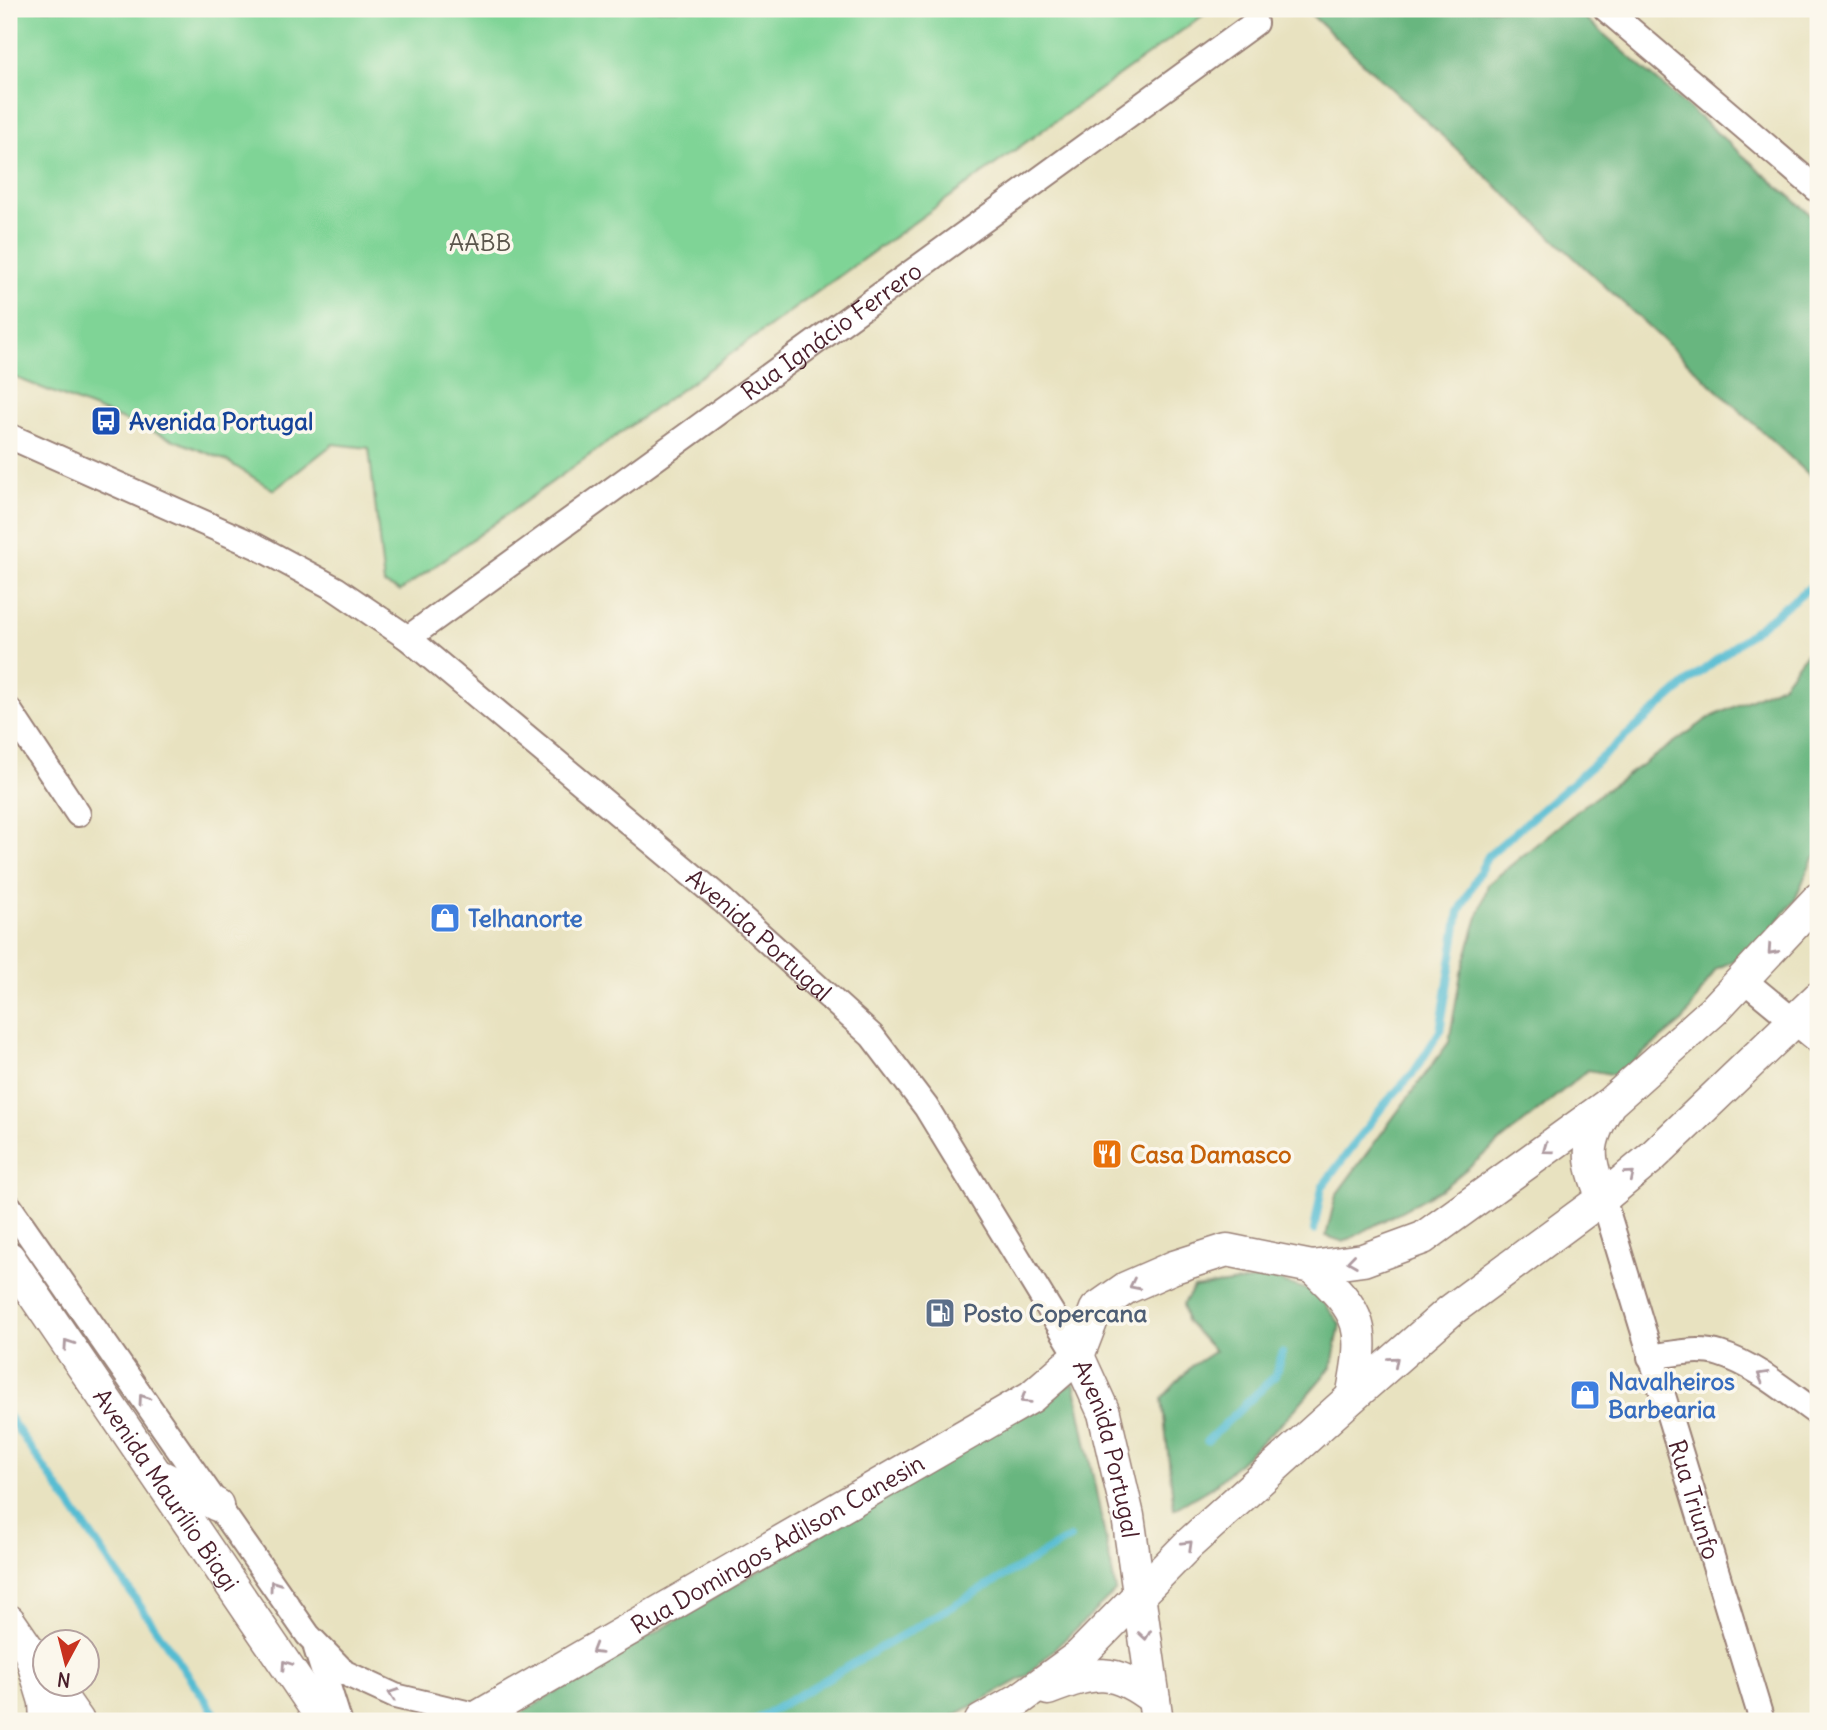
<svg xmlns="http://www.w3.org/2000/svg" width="1827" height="1730" viewBox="0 0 1827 1730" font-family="Delius,sans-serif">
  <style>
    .green { fill: #7fd496; stroke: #647a60; stroke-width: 2 }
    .forest { fill: #67b67f; stroke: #586a55; stroke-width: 2 }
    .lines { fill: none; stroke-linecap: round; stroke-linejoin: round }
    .stream { stroke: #54bcd2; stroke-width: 8 }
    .minor-casing { stroke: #998076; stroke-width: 28 }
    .major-casing { stroke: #998076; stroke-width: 35 }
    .minor { stroke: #fff; stroke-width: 24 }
    .major { stroke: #fff; stroke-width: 32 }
    .oneway { stroke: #ae9aa0 }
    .labels { text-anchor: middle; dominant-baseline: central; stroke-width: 7; stroke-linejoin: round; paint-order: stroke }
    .park-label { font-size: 24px; fill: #5a554b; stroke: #fbf7ec }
    .street-label { font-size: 24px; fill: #4a1f2b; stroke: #fbf7ec }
    .transit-label { font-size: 24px; font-weight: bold; fill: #164399; stroke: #fbf7ec; text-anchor: start }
    .shop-label { font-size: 24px; font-weight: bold; fill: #366cbe; stroke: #fbf7ec; text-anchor: start }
    .food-label { font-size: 24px; font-weight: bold; fill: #c56008; stroke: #fbf7ec; text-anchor: start }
    .service-label { font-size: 24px; font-weight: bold; fill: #4e5e75; stroke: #fbf7ec; text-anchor: start }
  </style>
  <rect width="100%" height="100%" fill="#fbf7ec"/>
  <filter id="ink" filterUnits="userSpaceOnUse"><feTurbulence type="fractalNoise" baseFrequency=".0143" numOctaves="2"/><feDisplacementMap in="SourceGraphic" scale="14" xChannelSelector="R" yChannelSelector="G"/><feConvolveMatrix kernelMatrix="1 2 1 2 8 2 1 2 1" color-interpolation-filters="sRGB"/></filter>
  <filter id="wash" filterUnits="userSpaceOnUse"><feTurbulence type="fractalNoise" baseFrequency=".00686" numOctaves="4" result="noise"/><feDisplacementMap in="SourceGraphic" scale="28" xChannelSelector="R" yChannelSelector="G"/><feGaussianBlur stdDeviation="1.57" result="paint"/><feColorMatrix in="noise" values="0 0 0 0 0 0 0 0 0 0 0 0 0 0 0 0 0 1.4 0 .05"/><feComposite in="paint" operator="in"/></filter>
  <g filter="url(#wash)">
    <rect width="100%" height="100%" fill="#e8e2c0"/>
    <polygon class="green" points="9,9 1212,9 400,591 384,584 369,448 333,444 274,490 225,460 9,375"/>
    <g class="forest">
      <polygon points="1305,9 1575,9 1818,221 1818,483"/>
      <polygon points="1818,638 1818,854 1812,860 1795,900 1754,951 1716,969 1683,1021 1616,1075 1588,1070 1442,1189 1344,1242 1326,1236 1336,1195 1449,1042 1461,973 1488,884 1587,803 1709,718 1782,685"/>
      <polygon points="1269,1278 1316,1292 1340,1324 1332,1366 1289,1416 1214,1486 1174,1509 1162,1398 1192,1366 1215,1351 1186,1321 1183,1304 1194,1288"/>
      <polygon points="1074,1382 1116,1591 1025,1677 944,1721 508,1721"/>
    </g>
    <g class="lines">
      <g class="stream">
        <polyline points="1314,1230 1322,1187 1383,1106 1414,1072 1440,1031 1459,912 1488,856 1688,682 1818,581"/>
        <polyline points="9,1417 220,1721"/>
        <polyline points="1207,1441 1275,1376 1282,1353"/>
        <polyline points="754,1721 1070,1538"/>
      </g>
    </g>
  </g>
  <g filter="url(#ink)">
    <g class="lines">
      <g class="minor-casing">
        <g id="minor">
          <polyline points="1606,9 1818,190"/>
          <path id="s1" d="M9 436 256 546 336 589 408 638 723 901 872 1036 926 1107 1078 1356"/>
          <path id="s2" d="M408 638 1255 23"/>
          <polyline points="9,710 78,814"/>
          <polyline points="1744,980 1818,1041"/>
          <path id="s3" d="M1603 1198 1762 1721"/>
          <polyline points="9,1206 308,1635 345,1673 395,1696 483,1717"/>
          <path d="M1650 1357C1672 1354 1698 1347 1720 1354 1756 1365 1788 1393 1818 1414"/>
          <polyline points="316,1648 339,1721"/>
        </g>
      </g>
      <g class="major-casing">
        <g id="major">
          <path d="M1603 1198C1587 1159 1585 1144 1607 1108"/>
          <path id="s4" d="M9 1258 324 1721"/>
          <path d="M1312 1267C1364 1315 1366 1327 1352 1397"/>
          <path id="s5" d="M1078 1356 1104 1413 1128 1516 1157 1721"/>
          <polyline points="162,1477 217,1505"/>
          <polyline points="9,1621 42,1669"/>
          <polyline points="30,1652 45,1702 46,1721"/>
          <polyline points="52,1684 78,1721"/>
          <path d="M1048 1689C1095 1671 1113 1667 1154 1699"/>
          <path id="s6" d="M471 1721 1031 1397 1078 1356 1096 1309 1126 1288 1174 1267 1227 1250 1312 1267 1363 1260 1423 1238 1610 1103 1713 1011 1818 899"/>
          <polyline points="981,1721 1020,1699 1079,1656 1189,1544 1352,1397 1450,1311 1603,1198 1652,1157 1818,998"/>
        </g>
      </g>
      <use href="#minor" class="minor"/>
      <use href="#major" class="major"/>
    </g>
    <defs><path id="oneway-chevron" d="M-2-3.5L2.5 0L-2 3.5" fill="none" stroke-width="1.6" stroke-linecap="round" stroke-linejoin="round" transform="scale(1.75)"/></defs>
    <g class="oneway">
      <use href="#oneway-chevron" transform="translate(1772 950) rotate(132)"/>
      <use href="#oneway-chevron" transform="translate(1547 1149) rotate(144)"/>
      <use href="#oneway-chevron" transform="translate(1630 1175) rotate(-40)"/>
      <use href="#oneway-chevron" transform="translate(1352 1261) rotate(172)"/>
      <use href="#oneway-chevron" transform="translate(1134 1285) rotate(154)"/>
      <use href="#oneway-chevron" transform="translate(68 1344) rotate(-124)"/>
      <use href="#oneway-chevron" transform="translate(1394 1361) rotate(-41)"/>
      <use href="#oneway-chevron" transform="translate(1762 1376) rotate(-150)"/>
      <use href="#oneway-chevron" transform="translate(143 1399) rotate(-125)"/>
      <use href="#oneway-chevron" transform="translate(1025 1399) rotate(148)"/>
      <use href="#oneway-chevron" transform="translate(1188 1545) rotate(-44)"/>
      <use href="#oneway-chevron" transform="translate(274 1585) rotate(-125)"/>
      <use href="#oneway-chevron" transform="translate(1145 1635) rotate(82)"/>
      <use href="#oneway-chevron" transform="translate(596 1650) rotate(149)"/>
      <use href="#oneway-chevron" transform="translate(286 1665) rotate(-124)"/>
      <use href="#oneway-chevron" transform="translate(393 1694) rotate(-160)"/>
    </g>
  </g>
  <defs>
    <g id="bus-square" transform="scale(1.575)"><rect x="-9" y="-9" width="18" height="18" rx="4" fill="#1a4fb4" stroke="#fbf7ec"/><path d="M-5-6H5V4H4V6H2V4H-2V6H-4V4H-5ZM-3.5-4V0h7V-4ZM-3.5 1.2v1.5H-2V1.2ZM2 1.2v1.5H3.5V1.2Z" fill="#fff"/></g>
    <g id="shop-square" transform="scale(1.575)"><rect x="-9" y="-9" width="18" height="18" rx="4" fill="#3f7fe0" stroke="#fbf7ec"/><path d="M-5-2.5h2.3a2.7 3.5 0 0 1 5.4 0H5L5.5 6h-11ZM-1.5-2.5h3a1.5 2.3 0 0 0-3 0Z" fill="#fff"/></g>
    <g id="restaurant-square" transform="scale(1.575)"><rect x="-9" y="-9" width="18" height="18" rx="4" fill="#e8710a" stroke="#fbf7ec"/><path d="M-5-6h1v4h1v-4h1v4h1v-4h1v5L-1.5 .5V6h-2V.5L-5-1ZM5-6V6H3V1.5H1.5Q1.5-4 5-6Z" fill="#fff"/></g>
    <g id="fuel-square" transform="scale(1.575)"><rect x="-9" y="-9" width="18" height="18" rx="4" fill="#5c6f8a" stroke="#fbf7ec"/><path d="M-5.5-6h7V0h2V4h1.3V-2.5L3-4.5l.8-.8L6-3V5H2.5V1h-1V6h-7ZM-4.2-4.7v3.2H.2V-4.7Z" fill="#fff"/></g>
  </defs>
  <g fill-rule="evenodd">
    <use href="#bus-square" x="106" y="421"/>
    <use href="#shop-square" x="445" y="918"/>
    <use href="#restaurant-square" x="1107" y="1154"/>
    <use href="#fuel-square" x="940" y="1313"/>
    <use href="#shop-square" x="1585" y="1395"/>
  </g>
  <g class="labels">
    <g class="park-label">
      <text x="480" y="242">AABB</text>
    </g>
    <g class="street-label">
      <text stroke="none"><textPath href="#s2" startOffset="523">Rua Ignácio Ferrero</textPath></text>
      <text stroke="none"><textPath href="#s1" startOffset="908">Avenida Portugal</textPath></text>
      <text stroke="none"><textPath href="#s5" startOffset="98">Avenida Portugal</textPath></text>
      <text stroke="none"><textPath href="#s4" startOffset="280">Avenida Maurílio Biagi</textPath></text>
      <text stroke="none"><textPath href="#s3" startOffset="315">Rua Triunfo</textPath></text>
      <text stroke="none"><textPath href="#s6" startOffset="354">Rua Domingos Adilson Canesin</textPath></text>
    </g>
    <g class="transit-label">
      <text x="129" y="421">Avenida Portugal</text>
    </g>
    <g class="shop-label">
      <text x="468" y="918">Telhanorte</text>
      <text x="1608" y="1381">Navalheiros<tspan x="1608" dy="28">Barbearia</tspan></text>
    </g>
    <g class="food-label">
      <text x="1130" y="1154">Casa Damasco</text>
    </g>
    <g class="service-label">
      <text x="963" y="1313">Posto Copercana</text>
    </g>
  </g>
  <rect width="1827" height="1730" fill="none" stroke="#fbf7ec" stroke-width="35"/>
  <g transform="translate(66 1663) rotate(187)"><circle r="33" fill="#fbf7ec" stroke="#b4a19f" stroke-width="2"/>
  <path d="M0-5L12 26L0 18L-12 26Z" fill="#c8321e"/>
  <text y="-10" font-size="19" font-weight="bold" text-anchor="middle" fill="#4a1f2b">N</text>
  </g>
</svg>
